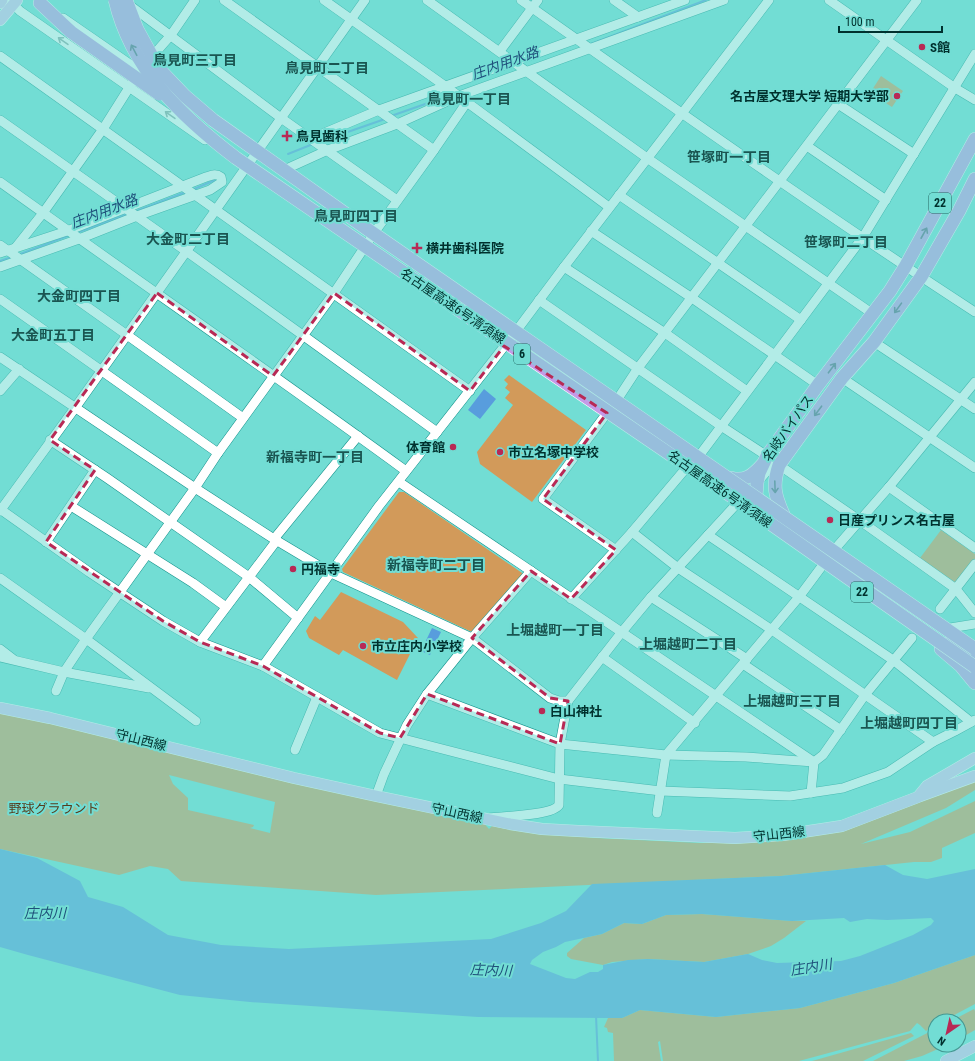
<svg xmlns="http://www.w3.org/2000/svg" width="975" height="1061" viewBox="0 0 975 1061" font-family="'Roboto Condensed','Noto Sans JP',sans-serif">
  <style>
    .green { fill: #d29a5a; fill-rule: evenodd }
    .water { fill: #589ddd; fill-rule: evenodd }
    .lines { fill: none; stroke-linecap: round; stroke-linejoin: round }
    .stream { stroke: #589ddd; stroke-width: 2 }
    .minor-casing { stroke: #13928b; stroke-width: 10 }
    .major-casing { stroke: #fff; stroke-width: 12 }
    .highway-casing { stroke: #fff; stroke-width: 14 }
    .minor { stroke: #fff; stroke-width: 9 }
    .major { stroke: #dcc2f1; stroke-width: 11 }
    .highway { stroke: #c49ae7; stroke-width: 13 }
    .highway-bridge-casing { stroke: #fff; stroke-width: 14; stroke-linecap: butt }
    .highway-bridge { stroke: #c49ae7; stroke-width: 13 }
    .oneway { stroke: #8ca2a1 }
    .oneway2 { stroke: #586081 }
    .marked { fill: none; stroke: #b82955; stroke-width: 3; stroke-dasharray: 8 5; stroke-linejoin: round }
    .poi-dot { fill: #b82955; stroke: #72ddd4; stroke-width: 1.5 }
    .labels { text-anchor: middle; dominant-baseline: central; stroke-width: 4; stroke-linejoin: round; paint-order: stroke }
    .shield { fill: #72ddd4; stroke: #226560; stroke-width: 1 }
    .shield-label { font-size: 12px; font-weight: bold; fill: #00312e }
    .poi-label { font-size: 13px; font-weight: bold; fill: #00312e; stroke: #72ddd4; text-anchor: start }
    .street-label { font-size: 13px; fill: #00312e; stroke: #72ddd4 }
    .park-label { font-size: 13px; fill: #573c1d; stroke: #72ddd4 }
    .neighbourhood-label { font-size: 14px; font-weight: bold; fill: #1a5551; stroke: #72ddd4 }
    .water-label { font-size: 14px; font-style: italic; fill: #1e4f7a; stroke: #72ddd4 }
  </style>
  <rect width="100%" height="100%" fill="#72ddd4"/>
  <g class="green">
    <polygon points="881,76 903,91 892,107 870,93"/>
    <polygon points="509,375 586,430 532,502 480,464 477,452 513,405 505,398 510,392 505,388 508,384 504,380"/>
    <polygon points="399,492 404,492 525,575 474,633 343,572 342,569"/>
    <polygon points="941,530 975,554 975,561 956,583 920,558"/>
    <polygon points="341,592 403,622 418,638 397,680 343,650 339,655 309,638 306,631 315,616 320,620"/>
    <path d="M0 708 480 819 489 829 493 825 526 831 596 838 700 843 768 841 830 832 975 780V790L946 808 861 844 910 832 975 801V833L942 848V858L931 862H914L781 876 376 895 181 881 168 869 150 866 119 875 0 849ZM169 775 275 802 270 833 250 828 253 827 254 825 188 810V798L173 784Z"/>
    <polygon points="702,914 792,921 806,921 784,938 771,946 748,954 704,962 648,959 612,962 603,965 571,959 567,956 567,953 584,938 602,934 624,923 642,924 666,915"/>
    <polygon points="975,955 975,1004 943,1021 935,1021 935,1025 926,1031 920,1025 917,1023 910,1031 799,1061 663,1061 660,1041 658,1042 661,1061 614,1061 613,1033 608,1032 607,1028 604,1027 608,1018 622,1018 640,1010 716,1017 800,1008 894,983"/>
    <polygon points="974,1009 975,1011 975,1030 959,1039 959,1021 951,1021"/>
    <polygon points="935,1029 935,1045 947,1045 922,1056 904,1061 873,1061"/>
    <polygon points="911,1033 914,1036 863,1061 812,1061"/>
  </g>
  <g class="water">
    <polygon points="484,389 496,399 480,419 468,410"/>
    <polygon points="432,628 441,632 430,655 421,651"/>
    <path d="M0 849 37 858 80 881 88 897 123 907 168 935 221 945 289 949 491 939 541 923 566 911 592 884 781 876 885 865 903 875 927 879 975 869V955L894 983 800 1008 716 1017 640 1010 622 1018H608L478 1017 250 1002 180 995 28 955 0 947ZM702 914 792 921 844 918 850 922 867 919 887 920 931 918 934 921 931 925 913 935 860 956 841 961 777 963 762 960 748 954 704 962 648 959 628 960 603 965V969L598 972H590L575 979 566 978 530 964 532 960 543 952 556 947 565 942 602 934 624 923 642 924 666 915Z"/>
  </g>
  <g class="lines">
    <g class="stream">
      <polyline points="588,45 706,0"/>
      <polyline points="391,116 451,95"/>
      <polyline points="319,142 385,119"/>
      <polyline points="288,154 313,144"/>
      <polyline points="192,190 215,180"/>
      <polyline points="134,212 186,192"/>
      <polyline points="76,233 128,214"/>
      <polyline points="18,255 70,235"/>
      <polyline points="0,261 12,257"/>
      <polyline points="596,1016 598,1061"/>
    </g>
    <g class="minor-casing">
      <g id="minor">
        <polyline points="9,0 20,11 205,140"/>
        <polyline points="224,0 434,150"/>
        <polyline points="324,0 445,86 609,207"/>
        <polyline points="427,0 647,158 873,314"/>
        <path d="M521 0C671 106 821 212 975 312"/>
        <polyline points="614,0 638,17"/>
        <polyline points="829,0 955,88 975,100"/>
        <polyline points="128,4 281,118 397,200"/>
        <polyline points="63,18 150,78"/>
        <polyline points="500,51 538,0"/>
        <polyline points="0,56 470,391"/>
        <polyline points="149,60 171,35 195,0"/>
        <polyline points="838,104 914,154"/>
        <polyline points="0,120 186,251 437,432"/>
        <polyline points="310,139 379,110 685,0"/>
        <polyline points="807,146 886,200"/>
        <polyline points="284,170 328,150 397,124 459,96 724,0"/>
        <path d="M0 182C135 279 272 373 406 471"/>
        <polyline points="619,195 801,320"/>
        <polyline points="591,231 692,298 818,385"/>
        <polyline points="0,245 127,335 243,418"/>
        <polyline points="16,247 43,213 103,129 132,83"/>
        <path d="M0 253 67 231 206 177C212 175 216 173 221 177L222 182 210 190 137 216 79 239 0 267"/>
        <polyline points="564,267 665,333 747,391"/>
        <polyline points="0,299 218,453"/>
        <polyline points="539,300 721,426 767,456"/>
        <polyline points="874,342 975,409"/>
        <polyline points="0,357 195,488 274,539 331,573 472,638 550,698 559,701 568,701 621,633 651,597 742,498"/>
        <polyline points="842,378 975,468"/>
        <polyline points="0,391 19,369"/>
        <polyline points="617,400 638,368 917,0"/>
        <polyline points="607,413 543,499 616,550"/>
        <polyline points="50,440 107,478 249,577 298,618"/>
        <polyline points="699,456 863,237 975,54"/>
        <polyline points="779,465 859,520 956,589 975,613"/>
        <polyline points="761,478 780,456"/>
        <polyline points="399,482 814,762 811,793"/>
        <polyline points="889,487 975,548"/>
        <polyline points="71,506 193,583 226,607"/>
        <polyline points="0,509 89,572 163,621 200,642 263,666 380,733 559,779 661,791 790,796 843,788 888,772 933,742 955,731 975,720"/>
        <polyline points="0,511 75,408 365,0"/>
        <polyline points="632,532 678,568 772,630 933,742"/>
        <polyline points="708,535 893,660 971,722"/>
        <polyline points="274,539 358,436"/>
        <polyline points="46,542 95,470"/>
        <polyline points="0,578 86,639 196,721"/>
        <polyline points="651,597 747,659"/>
        <polyline points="571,599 632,532 687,467"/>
        <polyline points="940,609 975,564"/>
        <polyline points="944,629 975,624"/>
        <polyline points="200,642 277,540"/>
        <polyline points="0,649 13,659"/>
        <polyline points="0,657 64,672 149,688"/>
        <polyline points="602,657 695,723"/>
        <polyline points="743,664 841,730"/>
        <polyline points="263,666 379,506 517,330 564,267 769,0"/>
        <polyline points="56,691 64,672 86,639 195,488 218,453 334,293 374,233 434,150 467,102"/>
        <polyline points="427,694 560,744 666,755 746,757 814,762 823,755 865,695 912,638"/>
        <polyline points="295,750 317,697"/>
        <polyline points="376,796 384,774 407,725 427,694 472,638 531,571"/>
        <polyline points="657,813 666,755 799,597 834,550 889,487 975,382"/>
        <path d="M489 818C503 816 552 816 559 805L560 744 568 701"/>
      </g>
    </g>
    <g class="major-casing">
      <g id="major">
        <polyline points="0,3 2,0"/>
        <polyline points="0,20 17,0"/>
        <polyline points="0,708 50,718 294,778 376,796 510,824 542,829 578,831 735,838 783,835 842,826 918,797 927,786 975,758"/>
        <polyline points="920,796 975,776"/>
        <polyline points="946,1061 975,1046"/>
      </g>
    </g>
    <g class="highway-casing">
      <g id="highway">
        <polyline points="40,3 71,32"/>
        <path d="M731 478C745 482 753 475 762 465"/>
        <polyline points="758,507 756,497 757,483 759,473 767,456 818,385 890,291 905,267 975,139"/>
        <path d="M784 516C775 496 772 486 779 465L842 378 874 342 921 277 959 211 975 179"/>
        <polyline points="952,636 975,662"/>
        <polyline points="941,649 961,666 975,683"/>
      </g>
    </g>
    <use href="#minor" class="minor"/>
    <use href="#major" class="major"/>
    <use href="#highway" class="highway"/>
    <g class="highway-bridge-casing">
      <g id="highway-bridge">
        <path d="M115 0C131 69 182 117 236 158L734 498 975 667"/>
        <polyline points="126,0 137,29 154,60 163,73 185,96 213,120 367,229 975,649"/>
        <polyline points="71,32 159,94"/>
      </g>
    </g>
    <use href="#highway-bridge" class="highway-bridge"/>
  </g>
  <defs><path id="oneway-shaft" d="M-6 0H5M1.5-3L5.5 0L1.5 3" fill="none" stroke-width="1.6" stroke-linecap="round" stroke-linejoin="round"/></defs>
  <g class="oneway">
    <use href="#oneway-shaft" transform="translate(63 41) rotate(-145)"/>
    <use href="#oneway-shaft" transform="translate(170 115) rotate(-145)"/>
  </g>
  <g class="oneway2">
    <use href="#oneway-shaft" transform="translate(134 50) rotate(-118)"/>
    <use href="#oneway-shaft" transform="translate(924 233) rotate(-61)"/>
    <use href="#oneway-shaft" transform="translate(898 308) rotate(126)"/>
    <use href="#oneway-shaft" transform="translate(832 368) rotate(-53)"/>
    <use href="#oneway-shaft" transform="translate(818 411) rotate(127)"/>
    <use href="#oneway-shaft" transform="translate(775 487) rotate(88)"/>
  </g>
  <path d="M0 0H975V1061H0ZM157 293 273 376 334 293 470 391 504 346 607 413 543 499 616 550 571 599 531 571 472 638 550 698 568 701 560 744 427 694 400 738 380 733 263 666 200 642 163 621 46 542 95 470 50 440Z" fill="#72ddd4" fill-opacity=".55" fill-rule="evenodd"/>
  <path class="marked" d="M157 293 273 376 334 293 470 391 504 346 607 413 543 499 616 550 571 599 531 571 472 638 550 698 568 701 560 744 427 694 400 738 380 733 263 666 200 642 163 621 46 542 95 470 50 440Z"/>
  <g class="poi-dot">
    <circle cx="922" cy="47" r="4"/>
    <circle cx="897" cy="96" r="4"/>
    <path d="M285 130h4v4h4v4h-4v4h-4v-4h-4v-4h4z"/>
    <path d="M415 242h4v4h4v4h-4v4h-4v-4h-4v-4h4z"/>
    <circle cx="453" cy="447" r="4"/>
    <circle cx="500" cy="452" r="4"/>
    <circle cx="830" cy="520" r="4"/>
    <circle cx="293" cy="569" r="4"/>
    <circle cx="363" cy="646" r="4"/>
    <circle cx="542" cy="711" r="4"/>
  </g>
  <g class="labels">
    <g class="shield">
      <rect x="929" y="193" width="22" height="20" rx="3"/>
      <rect x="514" y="344" width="16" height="20" rx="3"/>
      <rect x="851" y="582" width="22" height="20" rx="3"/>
    </g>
    <g class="shield-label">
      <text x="940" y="203">22</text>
      <text x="522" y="354">6</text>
      <text x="862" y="592">22</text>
    </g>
    <g class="poi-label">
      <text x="930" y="47">S館</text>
      <text x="889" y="96" text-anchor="end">名古屋文理大学 短期大学部</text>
      <text x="296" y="136">鳥見歯科</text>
      <text x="426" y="248">横井歯科医院</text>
      <text x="445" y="447" text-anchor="end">体育館</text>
      <text x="508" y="452">市立名塚中学校</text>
      <text x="838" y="520">日産プリンス名古屋</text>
      <text x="301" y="569">円福寺</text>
      <text x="371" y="646">市立庄内小学校</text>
      <text x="550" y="711">白山神社</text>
    </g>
    <g class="street-label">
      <text transform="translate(453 306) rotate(34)">名古屋高速6号清須線</text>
      <text transform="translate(788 428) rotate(-55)">名岐バイパス</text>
      <text transform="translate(720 489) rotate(35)">名古屋高速6号清須線</text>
      <text transform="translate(141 740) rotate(14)">守山西線</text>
      <text transform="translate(457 813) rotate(12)">守山西線</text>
      <text transform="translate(779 834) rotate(-6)">守山西線</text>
    </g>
    <g class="park-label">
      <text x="54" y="808">野球グラウンド</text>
    </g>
    <g class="neighbourhood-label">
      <text x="195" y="60">鳥見町三丁目</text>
      <text x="327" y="68">鳥見町二丁目</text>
      <text x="469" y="99">鳥見町一丁目</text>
      <text x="729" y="157">笹塚町一丁目</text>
      <text x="356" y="216">鳥見町四丁目</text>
      <text x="188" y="239">大金町二丁目</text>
      <text x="846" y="242">笹塚町二丁目</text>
      <text x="79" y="296">大金町四丁目</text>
      <text x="53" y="335">大金町五丁目</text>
      <text x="315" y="457">新福寺町一丁目</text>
      <text x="436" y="565">新福寺町二丁目</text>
      <text x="555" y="630">上堀越町一丁目</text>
      <text x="688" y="644">上堀越町二丁目</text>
      <text x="792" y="701">上堀越町三丁目</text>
      <text x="909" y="723">上堀越町四丁目</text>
    </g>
    <g class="water-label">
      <text transform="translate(505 63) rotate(-20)">庄内用水路</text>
      <text transform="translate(104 211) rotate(-21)">庄内用水路</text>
      <text x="45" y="913">庄内川</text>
      <text transform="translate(811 967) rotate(-9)">庄内川</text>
      <text transform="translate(491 970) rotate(2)">庄内川</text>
    </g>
  </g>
  <g transform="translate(947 1033) rotate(214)"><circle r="19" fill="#72ddd4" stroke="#449892"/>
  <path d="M0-3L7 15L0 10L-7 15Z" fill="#b82955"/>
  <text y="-6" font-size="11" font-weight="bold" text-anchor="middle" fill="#00312e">N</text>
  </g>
  <path d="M839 26v6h103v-6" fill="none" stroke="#00312e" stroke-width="2"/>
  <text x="845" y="26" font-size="12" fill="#00312e" stroke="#72ddd4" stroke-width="3" paint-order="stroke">100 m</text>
</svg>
